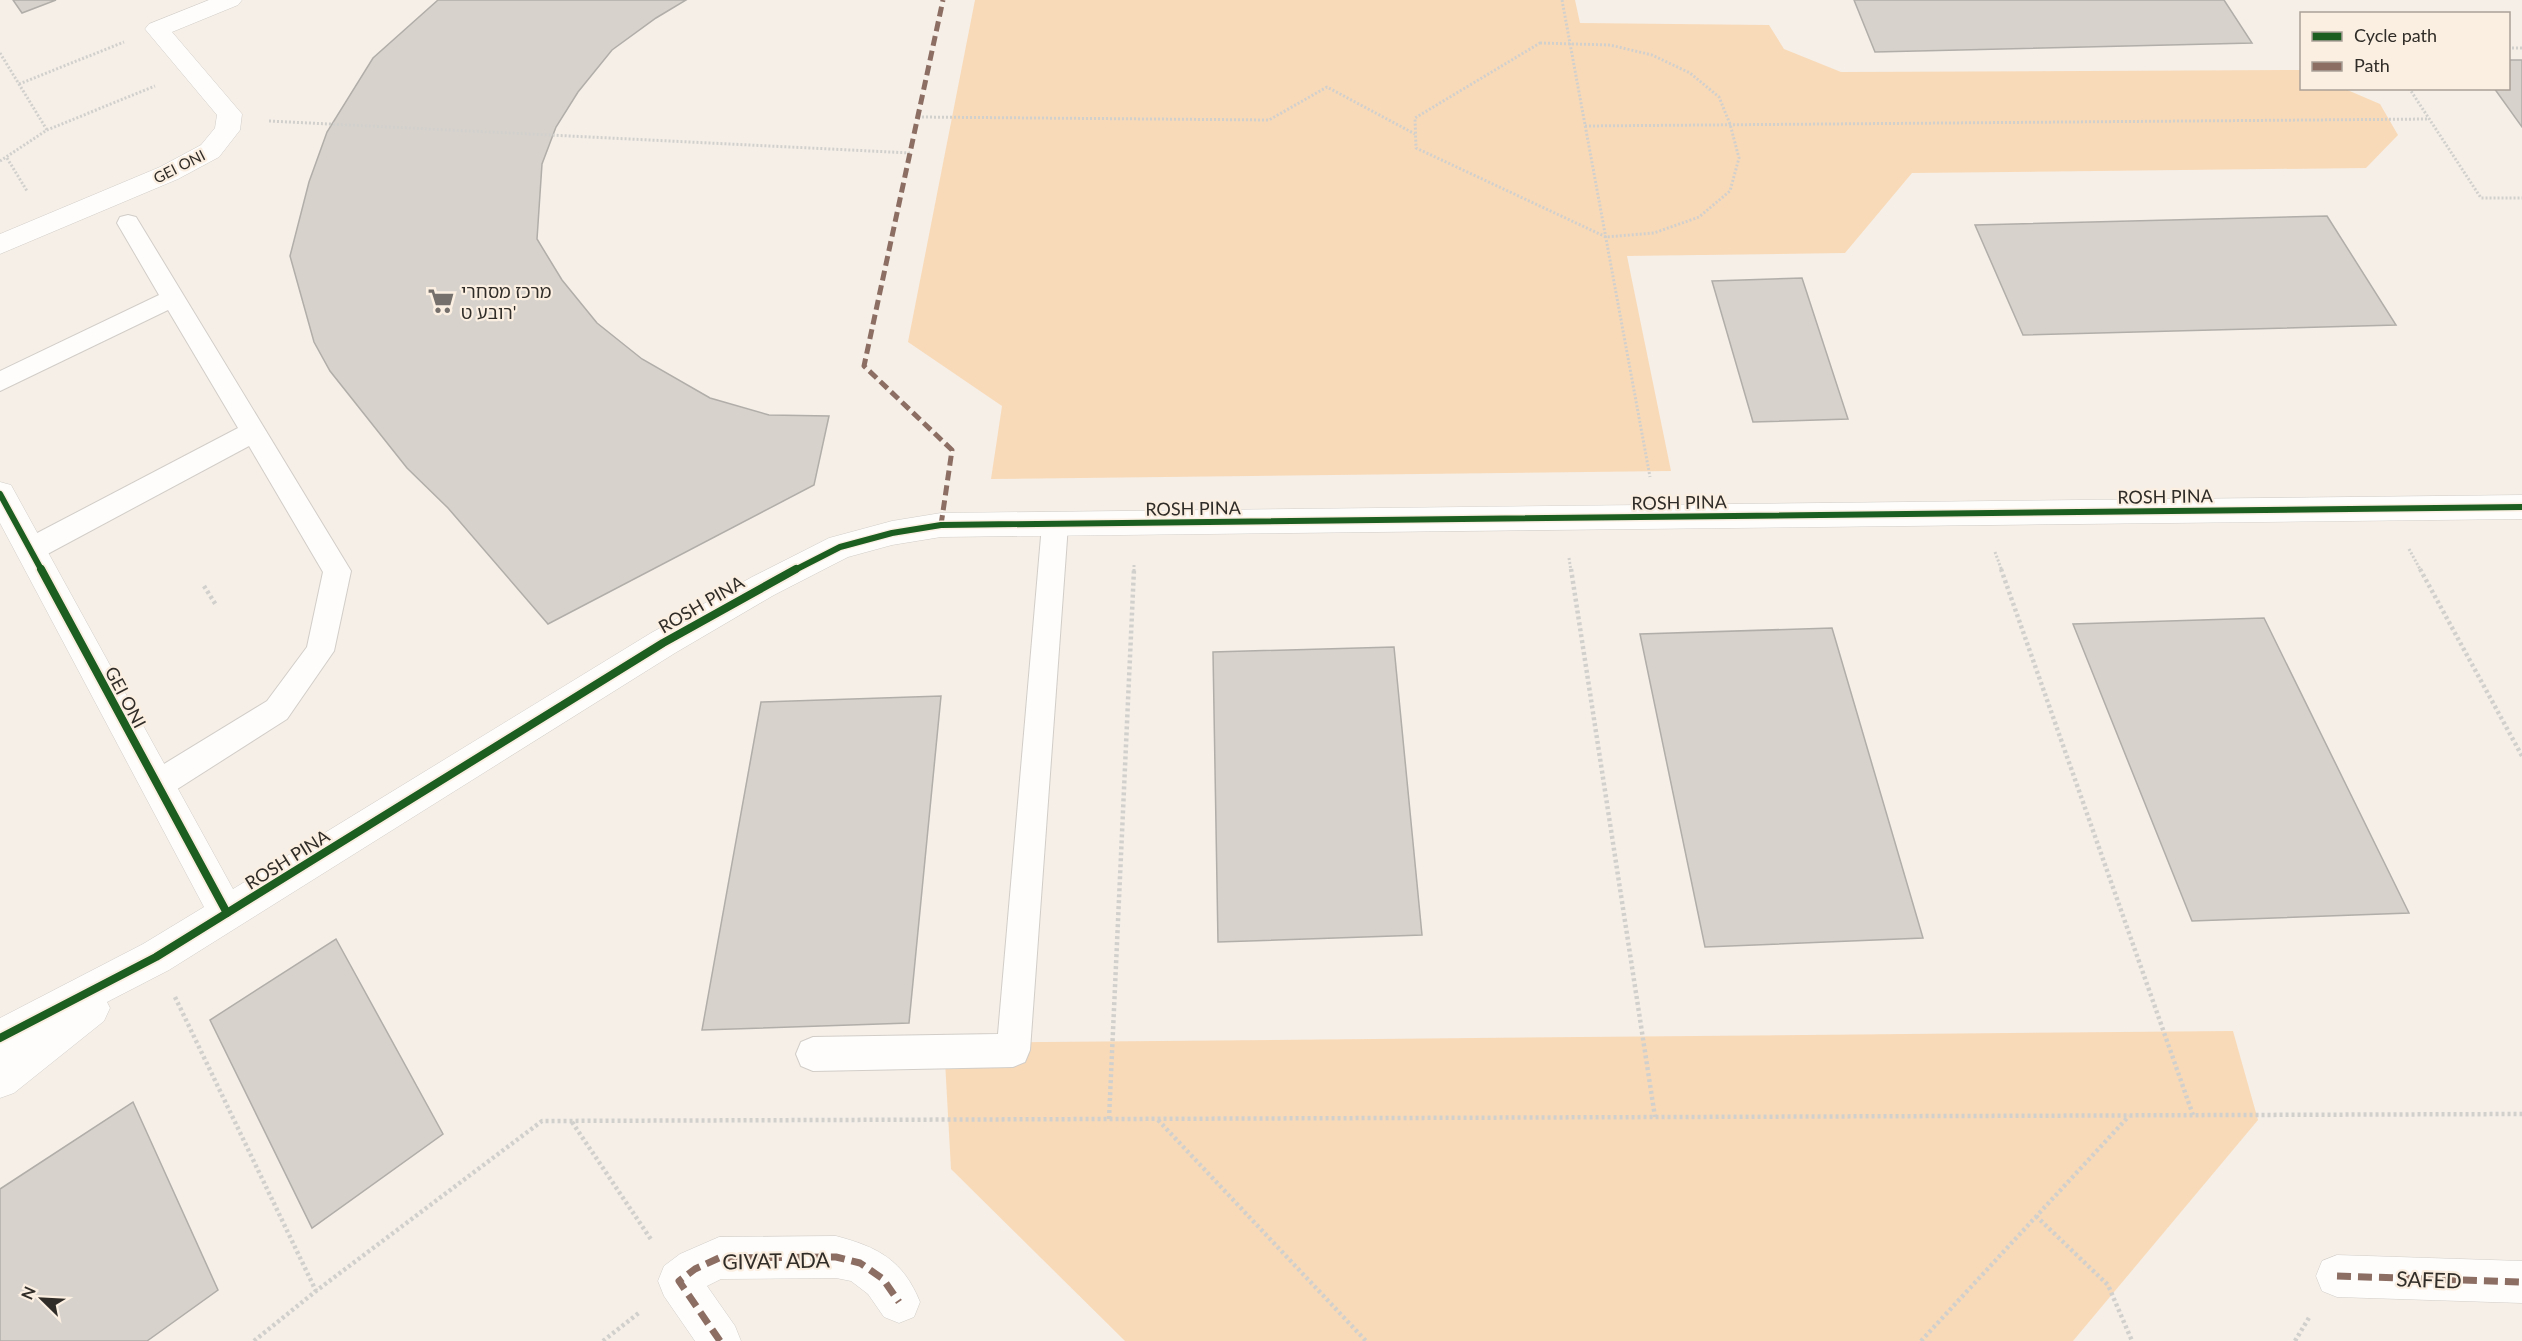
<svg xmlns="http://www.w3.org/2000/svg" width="2522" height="1341" viewBox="0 0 2522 1341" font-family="Lato,'Noto Sans Hebrew',sans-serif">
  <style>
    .green { fill: #f9dab8 }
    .building { fill: #d7d2cc; stroke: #b1ada8; stroke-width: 1.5 }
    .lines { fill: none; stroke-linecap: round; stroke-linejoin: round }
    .lane-casing { stroke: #d2cdc7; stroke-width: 2 }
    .street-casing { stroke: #d2cdc7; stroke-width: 1 }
    .path-far1 { stroke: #d2d0cd; stroke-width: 3; stroke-dasharray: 2 2; stroke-linecap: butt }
    .path { stroke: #d2d0cd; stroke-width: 4.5; stroke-dasharray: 3 3; stroke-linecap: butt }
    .lane { fill: #fefdfc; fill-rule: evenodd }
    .street { fill: #fefdfc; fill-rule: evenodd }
    .quiet-far1 { stroke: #8d6e63; stroke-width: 5; stroke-dasharray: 10 5; stroke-linecap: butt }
    .quiet { stroke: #8d6e63; stroke-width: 7; stroke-dasharray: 14 7; stroke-linecap: butt }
    .cycleway-far1-casing { stroke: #fbefe2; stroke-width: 9 }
    .cycleway-casing { stroke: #fbefe2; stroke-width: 12 }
    .cycleway-far1 { stroke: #1b5e20; stroke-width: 6 }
    .cycleway { stroke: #1b5e20; stroke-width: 8 }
    .labels { text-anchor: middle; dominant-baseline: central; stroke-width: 4.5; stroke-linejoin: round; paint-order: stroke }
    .far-street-label { font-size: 15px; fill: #302c27; stroke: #fbefe2 }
    .poi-label { font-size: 18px; fill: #302c27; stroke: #fbefe2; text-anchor: start }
    .street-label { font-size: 18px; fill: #302c27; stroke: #fbefe2 }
    .near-street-label { font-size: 21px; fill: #302c27; stroke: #fbefe2 }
  </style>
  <rect width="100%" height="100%" fill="#f5efe8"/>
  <g class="green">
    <polygon points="975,0 1575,0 1580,23 1769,25 1784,49 1841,72 2301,70 2302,88 2345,89 2380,104 2398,135 2366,168 1912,173 1845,253 1627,256 1671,471 991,479 1002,406 908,342"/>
    <polygon points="2233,1031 2258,1120 2073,1341 1125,1341 951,1169 944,1043"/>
  </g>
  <g class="building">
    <polygon points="13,0 56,0 22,13"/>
    <polygon points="438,0 686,0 656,18 612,50 578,92 556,127 542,164 537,239 562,280 597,323 642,359 710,398 769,415 829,416 814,485 548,624 448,508 407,468 330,371 314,342 290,256 309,182 327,132 373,58"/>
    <polygon points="1854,0 2224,0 2252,43 1875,52"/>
    <polygon points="2508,60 2522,60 2522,127 2494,88 2508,88"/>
    <polygon points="2327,216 2396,325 2023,335 1975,225"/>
    <polygon points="1802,278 1848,419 1753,422 1712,281"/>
    <polygon points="2264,618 2409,913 2192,921 2073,624"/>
    <polygon points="1832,628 1923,938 1705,947 1640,634"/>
    <polygon points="1394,647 1422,935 1218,942 1213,652"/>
    <polygon points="941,696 909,1023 702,1030 761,702"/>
    <polygon points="336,939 443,1134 312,1228 210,1020"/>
    <polygon points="133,1102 218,1290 147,1341 0,1341 0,1189"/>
  </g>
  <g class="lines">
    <g class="lane-casing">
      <g id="lane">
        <polygon points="128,215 136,217 351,571 334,651 287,719 168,795 157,798 146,795 142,785 146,775 267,701 307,647 323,572 249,446 40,558 30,561 20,558 17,550 20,542 238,428 168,310 0,391 0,371 159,295 117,223 120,217"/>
        <polygon points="1055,514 1064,517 1068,525 1030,1050 1025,1062 1013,1067 813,1071 801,1066 796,1054 801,1042 813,1037 998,1034 1042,525 1046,517"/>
      </g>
    </g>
    <g class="street-casing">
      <g id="street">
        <polygon points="209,0 242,0 238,5 172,32 242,114 240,130 219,157 178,179 0,254 0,234 160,167 201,145 215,128 217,115 145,29 149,24"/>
        <polygon points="0,482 11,485 233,889 651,633 752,577 829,538 892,521 941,513 2522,495 2522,519 941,537 892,545 848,557 774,595 675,653 169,970 107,1002 110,1008 104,1021 14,1093 0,1098 0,1018 143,944 204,907 0,523"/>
        <path d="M836 1236C878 1247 903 1260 920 1302L914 1317 899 1323 884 1317 868 1294 851 1281 836 1278 721 1279 707 1286 735 1326 741 1341H695L664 1296 658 1281 664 1266 680 1254 719 1237Z"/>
        <polygon points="2337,1255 2522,1261 2522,1303 2337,1297 2322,1291 2316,1276 2322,1261"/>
      </g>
    </g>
    <g class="path-far1">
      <polyline points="1562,0 1650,477"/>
      <polygon points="1540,43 1610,45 1652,55 1690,73 1719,97 1730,124 1739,158 1730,191 1699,217 1654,233 1606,237 1416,148 1415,118"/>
      <polyline points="2508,48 2522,48"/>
      <polyline points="0,53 47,130"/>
      <polyline points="19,84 124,42"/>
      <polyline points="2409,88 2481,198 2522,198"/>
      <polyline points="918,117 1269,120 1327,87 1415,134"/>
      <polyline points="269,121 910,153"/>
      <polyline points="1585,126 2429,119"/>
      <polyline points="7,158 27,191"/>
      <polyline points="0,161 47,130 155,86"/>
      <polyline points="2409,549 2421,571"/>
      <polyline points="1995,552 2002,571"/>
      <polyline points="1569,558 1571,571"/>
      <polyline points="1134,571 1134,563"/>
    </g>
    <g class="path">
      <polyline points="1571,569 1655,1117"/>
      <polyline points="2001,569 2193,1115"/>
      <polyline points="2420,569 2522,756"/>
      <polyline points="204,586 216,605"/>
      <polyline points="175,997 316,1291"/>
      <polyline points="1109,1119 1134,569"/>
      <polyline points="1158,1120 1366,1341"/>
      <polyline points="572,1122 652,1241"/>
      <polyline points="2036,1216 2108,1285 2132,1341"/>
      <polyline points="254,1341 316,1291 542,1121 2522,1114"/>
      <polyline points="603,1341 640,1312"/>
      <polyline points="1921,1341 2129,1116"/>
      <polyline points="2295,1341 2310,1316"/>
    </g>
    <use href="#lane" class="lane"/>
    <use href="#street" class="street"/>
    <polyline class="quiet-far1" points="941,525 952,450 864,366 943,0"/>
    <g class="quiet">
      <polyline points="2337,1276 2522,1282"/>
      <polyline points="720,1341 679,1281 695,1269 719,1258 836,1257 860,1263 883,1279 899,1302"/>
    </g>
    <g class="cycleway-far1-casing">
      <g id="cycleway-far1">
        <polyline points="0,494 42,571"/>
        <polyline points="793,571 840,547 892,533 941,525 2522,507"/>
      </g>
    </g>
    <g class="cycleway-casing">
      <g id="cycleway">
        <polyline points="41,569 227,913"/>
        <polyline points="0,1038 156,957 663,643 796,569"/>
      </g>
    </g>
    <use href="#cycleway-far1" class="cycleway-far1"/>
    <use href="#cycleway" class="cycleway"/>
  </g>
  <defs>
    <g id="supermarket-bare" transform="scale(2.07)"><path d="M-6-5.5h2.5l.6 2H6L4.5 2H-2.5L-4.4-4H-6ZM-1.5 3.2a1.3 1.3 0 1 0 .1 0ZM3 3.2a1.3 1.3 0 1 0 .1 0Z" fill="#75706b" stroke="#fbefe2" stroke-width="2.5" paint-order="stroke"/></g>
  </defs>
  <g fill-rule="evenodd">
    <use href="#supermarket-bare" x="441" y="301"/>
  </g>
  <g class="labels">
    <g class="far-street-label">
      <text transform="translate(179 166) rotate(-27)">GEI ONI</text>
    </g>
    <g class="poi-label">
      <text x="461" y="291">מרכז מסחרי<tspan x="461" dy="21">רובע ט'</tspan></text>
    </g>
    <g class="street-label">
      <text transform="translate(2165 496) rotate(-1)">ROSH PINA</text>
      <text transform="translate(1679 502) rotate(-1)">ROSH PINA</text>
      <text transform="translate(1193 508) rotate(-1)">ROSH PINA</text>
      <text transform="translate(701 604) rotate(-30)">ROSH PINA</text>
      <text transform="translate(126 697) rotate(62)">GEI ONI</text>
      <text transform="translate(287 859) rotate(-32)">ROSH PINA</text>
    </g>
    <g class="near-street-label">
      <text transform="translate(776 1260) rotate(-1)">GIVAT ADA</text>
      <text transform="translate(2429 1279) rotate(2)">SAFED</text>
    </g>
  </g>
  <rect x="2300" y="12" width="210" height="78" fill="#fbefe2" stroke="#aaa197" stroke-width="1.5"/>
  <rect x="2312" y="32" width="30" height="9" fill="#1b5e20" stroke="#aaa197" stroke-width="1.5"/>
  <text x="2354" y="42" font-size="18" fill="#302c27">Cycle path</text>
  <rect x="2312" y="62" width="30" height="9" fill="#8d6e63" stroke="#aaa197" stroke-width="1.5"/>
  <text x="2354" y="72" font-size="18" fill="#302c27">Path</text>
  <g transform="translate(42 1299) rotate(294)" stroke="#fbefe2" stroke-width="4.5" paint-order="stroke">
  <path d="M0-4.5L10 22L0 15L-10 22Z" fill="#302c27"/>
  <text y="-9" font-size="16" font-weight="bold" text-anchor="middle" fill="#302c27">N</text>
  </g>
</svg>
